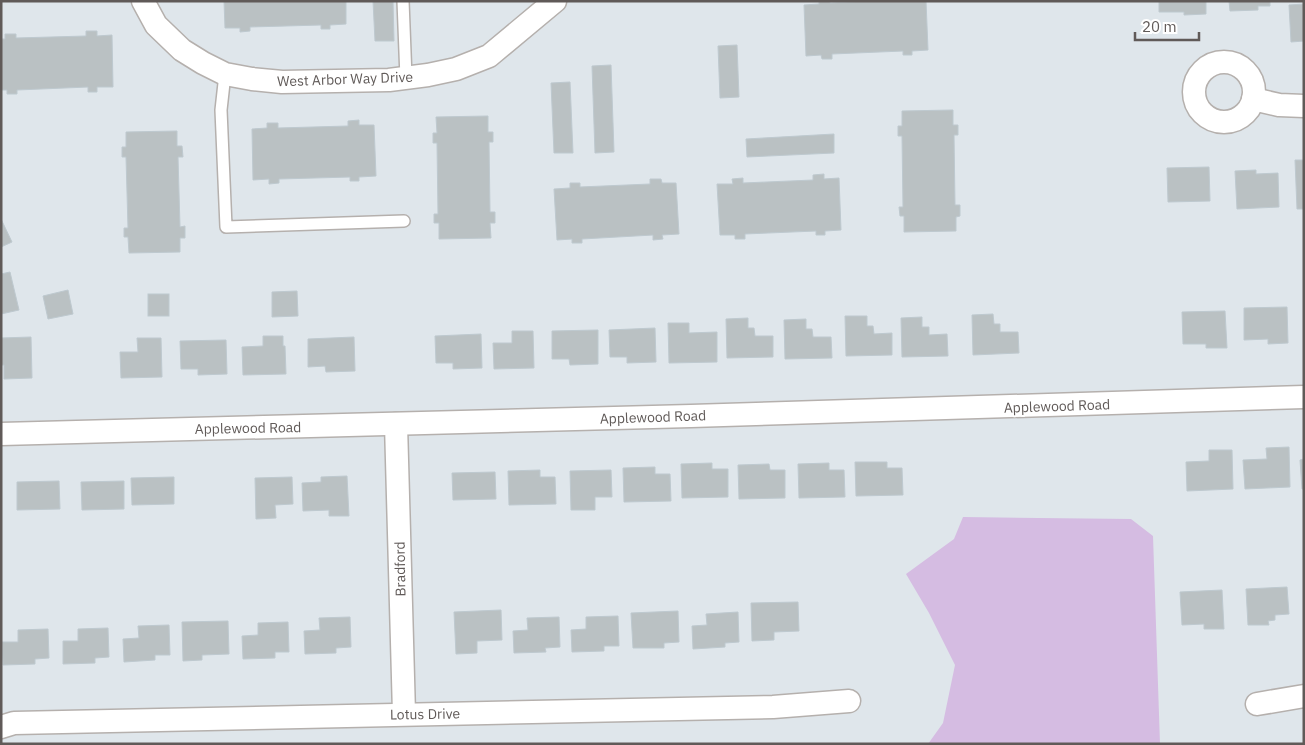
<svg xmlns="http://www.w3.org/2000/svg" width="1305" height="745" viewBox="0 0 1305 745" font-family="'IBM Plex Sans',sans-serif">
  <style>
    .green { fill: #d5bce2 }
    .building { fill: #bac1c3; stroke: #bec9cf }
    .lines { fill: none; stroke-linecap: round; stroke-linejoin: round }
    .lane-casing { stroke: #b5b0ad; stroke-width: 14 }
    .street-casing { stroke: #b5b0ad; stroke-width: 25 }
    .lane { stroke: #fff; stroke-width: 11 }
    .street { stroke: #fff; stroke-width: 22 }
    .labels { text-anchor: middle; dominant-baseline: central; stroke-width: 4; stroke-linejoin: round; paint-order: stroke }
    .street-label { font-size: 14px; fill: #605a58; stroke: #fff }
  </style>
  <rect width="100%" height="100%" fill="#dfe6eb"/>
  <polygon class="green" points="963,517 1131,519 1153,536 1160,744 928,744 943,723 955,665 929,613 906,574 954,539"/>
  <g class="building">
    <polygon points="224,1 346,1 346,24 330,25 330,29 321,29 321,25 250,27 250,31 240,32 240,28 225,28"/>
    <polygon points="373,1 393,1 394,41 375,41"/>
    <polygon points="819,1 830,1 830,3 866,1 926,1 928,50 912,51 912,55 903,55 903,51 832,54 832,59 822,59 821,55 806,56 804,5 819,4"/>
    <polygon points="1159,1 1206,1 1206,14 1184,15 1184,12 1159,12"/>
    <polygon points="1229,1 1270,1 1270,6 1258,6 1258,10 1230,11"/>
    <polygon points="1304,4 1304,41 1291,42 1289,5"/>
    <polygon points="86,31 97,31 97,36 112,35 113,87 97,87 97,92 88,92 88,87 17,90 17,94 7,94 7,90 1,90 1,39 5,39 5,34 16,34 16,38 86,36"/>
    <polygon points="737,45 739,97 720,98 718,46"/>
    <polygon points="611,65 614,152 595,153 592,66"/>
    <polygon points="570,82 573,153 554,153 551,83"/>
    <polygon points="953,110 953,125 958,125 958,135 954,135 955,205 960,205 960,216 956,217 956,231 904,232 904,216 900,216 899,207 903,207 902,136 898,136 898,126 902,126 902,111"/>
    <polygon points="488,116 488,132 493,132 493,142 489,142 490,212 495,212 495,223 490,223 491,238 439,239 439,223 434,223 434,214 438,214 437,143 433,143 433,133 437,133 436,117"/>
    <polygon points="359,120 359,125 374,125 376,176 359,177 359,181 350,181 350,177 279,179 279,183 269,184 269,179 253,180 252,129 267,128 267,123 278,123 278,128 348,126 348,121"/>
    <polygon points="177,131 177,146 182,146 183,157 178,157 180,227 185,226 185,238 180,238 180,252 129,253 128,237 124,237 124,228 128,228 126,157 122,157 122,147 126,147 126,132"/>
    <polygon points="834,134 834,153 747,157 746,139"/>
    <polygon points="1295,160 1304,160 1304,209 1297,209"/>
    <polygon points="1209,167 1210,201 1168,202 1167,168"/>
    <polygon points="1256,170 1256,174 1278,173 1279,207 1237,209 1235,171"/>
    <polygon points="824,174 824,179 839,178 841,230 825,231 825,235 816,235 816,231 745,234 745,239 735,239 735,235 720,235 717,184 733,184 732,179 743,178 743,183 813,180 813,175"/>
    <polygon points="650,179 661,179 662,183 676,183 679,234 662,235 663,239 653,240 653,235 582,239 582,243 572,243 572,239 557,240 554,189 570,188 570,183 580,183 580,187 650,184"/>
    <polygon points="1,219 12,242 1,247"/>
    <polygon points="10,272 19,310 1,314 1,274"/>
    <polygon points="68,290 73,314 48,319 43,296"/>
    <polygon points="297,291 298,316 272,317 272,292"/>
    <rect x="148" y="294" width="21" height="22"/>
    <polygon points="1287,307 1288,343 1268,344 1268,339 1244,340 1244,308"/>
    <polygon points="1225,311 1227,348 1206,348 1206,344 1183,344 1182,312"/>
    <polygon points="993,314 994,324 1000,324 1000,332 1018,332 1019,353 973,355 972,315"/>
    <polygon points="845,316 867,316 867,326 873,326 874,334 892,333 892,355 846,356"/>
    <polygon points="922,317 922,327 929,327 929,335 947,334 948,356 902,357 901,318"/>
    <polygon points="748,318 748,328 754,328 755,336 773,336 773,357 727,358 726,319"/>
    <polygon points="806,319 806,329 812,329 813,337 831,337 832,358 785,359 784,320"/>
    <polygon points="668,323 689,323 689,333 717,332 717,362 669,363"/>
    <polygon points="655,328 656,362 627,363 627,357 610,357 609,330"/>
    <polygon points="598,330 598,364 570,365 569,359 552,359 552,331"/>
    <polygon points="512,331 533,331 534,368 494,369 493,343 512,343"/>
    <polygon points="481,334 482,368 453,369 453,363 436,363 435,336"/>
    <polygon points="263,336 283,336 283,346 285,346 286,374 243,375 242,347 263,346"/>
    <polygon points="31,337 32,378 4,379 4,365 1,365 1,338"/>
    <polygon points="354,337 355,371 326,372 325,366 308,367 308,339"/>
    <polygon points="137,338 161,338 162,377 121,378 120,352 138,352"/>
    <polygon points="226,340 227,374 198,375 198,369 181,369 180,341"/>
    <polygon points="1289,447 1290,487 1245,489 1243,460 1267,459 1266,448"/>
    <polygon points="1209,450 1232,450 1233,489 1187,491 1186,462 1209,461"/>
    <polygon points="1304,459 1304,489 1302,489 1300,460"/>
    <polygon points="855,462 887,462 887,468 902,468 903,495 856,496"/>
    <polygon points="712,463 712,469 728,469 728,497 682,498 681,464"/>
    <polygon points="829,463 829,470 844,470 845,497 799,498 798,464"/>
    <polygon points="769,464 770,470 785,470 785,498 739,499 738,465"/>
    <polygon points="655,467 655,474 670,474 671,501 624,502 623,468"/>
    <polygon points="540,470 540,477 555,477 556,504 509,505 508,471"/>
    <polygon points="611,470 612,497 595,497 595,510 571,510 570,471"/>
    <polygon points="495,472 496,499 453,500 452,473"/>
    <polygon points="347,476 349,516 329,516 329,510 303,511 302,483 321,482 321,477"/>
    <polygon points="174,477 174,504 132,505 131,478"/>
    <polygon points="292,477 293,504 275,505 276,518 256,519 255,478"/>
    <polygon points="59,481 60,509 17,510 17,482"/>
    <polygon points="124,481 124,509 82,510 81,482"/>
    <polygon points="1287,587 1289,614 1275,615 1275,620 1268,621 1269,625 1248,625 1246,589"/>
    <polygon points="1222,590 1224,629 1204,629 1204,624 1182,625 1180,592"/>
    <polygon points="798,602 799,631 774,632 774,640 752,641 751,603"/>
    <polygon points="501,610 502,640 477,641 477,653 456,654 454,612"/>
    <polygon points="678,611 679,642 664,643 664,648 633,648 631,613"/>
    <polygon points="738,612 739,642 725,643 725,647 693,649 692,626 707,625 706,614"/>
    <polygon points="618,616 619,646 604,646 604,651 572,652 571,630 586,629 586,617"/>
    <polygon points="350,617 351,647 336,648 336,653 305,654 304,631 320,630 319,618"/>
    <polygon points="559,617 560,647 545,648 546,652 514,653 513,631 528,630 527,618"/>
    <polygon points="228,621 229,654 202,655 202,660 183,661 182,622"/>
    <polygon points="288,622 289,652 275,652 275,658 243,659 242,636 258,635 258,623"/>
    <polygon points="169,625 170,655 155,655 155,660 124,662 123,639 139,638 138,626"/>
    <polygon points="108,628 109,657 95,658 95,663 63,664 63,641 78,641 78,629"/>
    <polygon points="48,629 49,658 35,659 35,664 3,665 2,642 18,642 18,630"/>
  </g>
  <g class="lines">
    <g class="lane-casing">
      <g id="lane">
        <polyline points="403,1 406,78"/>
        <polyline points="225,74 221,110 226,227 404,221"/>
      </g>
    </g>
    <g class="street-casing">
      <g id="street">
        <polyline points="143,1 156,25 182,50 203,63 225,74 252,79 282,82 389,80 428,75 456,69 489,56 555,1"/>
        <circle cx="1224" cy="92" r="30"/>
        <polyline points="1253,99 1279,105 1304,106"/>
        <polyline points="396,424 404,714"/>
        <path d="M1 434C435 423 870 412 1304 397"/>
        <polyline points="1257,704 1304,696"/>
        <polyline points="1,727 14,723 773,707 849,701"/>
      </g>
    </g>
    <use href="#lane" class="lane"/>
    <use href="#street" class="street"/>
  </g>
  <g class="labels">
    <g class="street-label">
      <text transform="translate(345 79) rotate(-2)">West Arbor Way Drive</text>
      <text transform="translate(1057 406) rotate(-2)">Applewood Road</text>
      <text transform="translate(653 417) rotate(-2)">Applewood Road</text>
      <text transform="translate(248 428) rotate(-1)">Applewood Road</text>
      <text transform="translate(400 569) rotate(-91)">Bradford</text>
      <text transform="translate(425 714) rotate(-1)">Lotus Drive</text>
    </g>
  </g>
  <rect width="1305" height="745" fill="none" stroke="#605a58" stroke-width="5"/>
  <path d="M1135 32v8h64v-8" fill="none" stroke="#605a58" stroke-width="2.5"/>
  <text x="1142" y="32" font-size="15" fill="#605a58" stroke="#ffffff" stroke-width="4" paint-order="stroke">20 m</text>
</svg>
